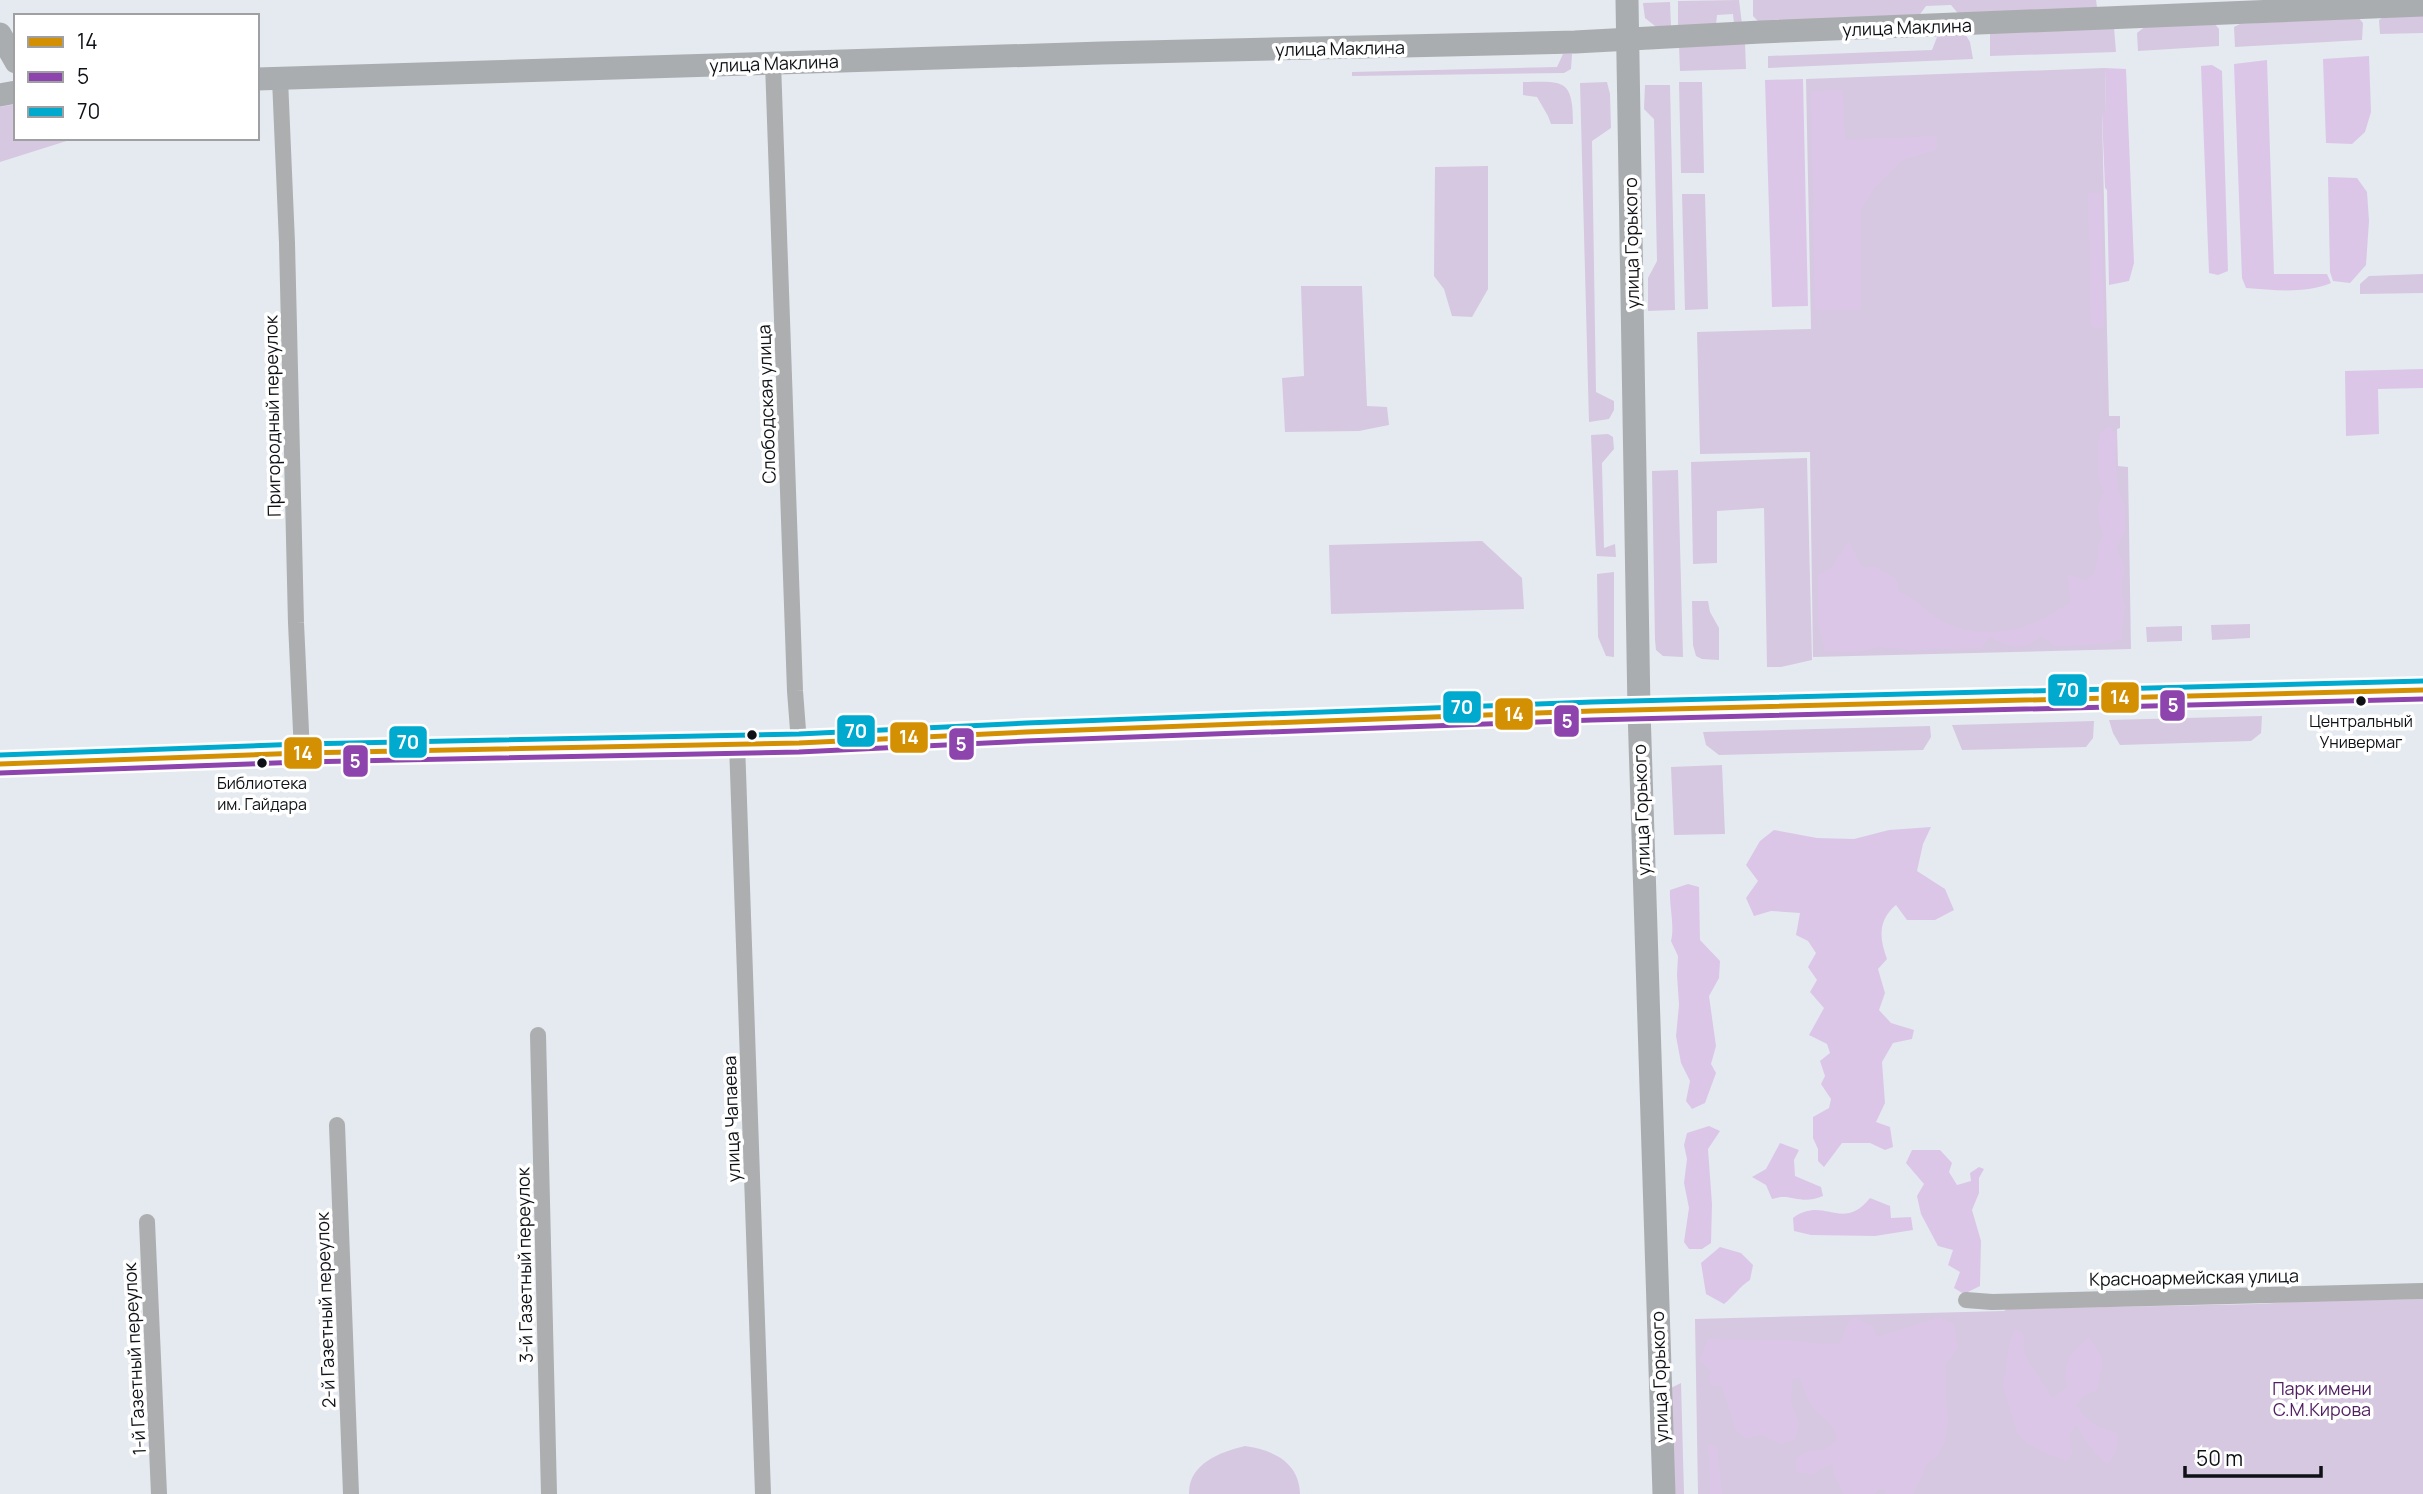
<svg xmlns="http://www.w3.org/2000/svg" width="2423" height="1494" viewBox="0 0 2423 1494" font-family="Manrope,sans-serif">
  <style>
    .green { fill: #d6c8e0 }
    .forest { fill: #dbc6e8 }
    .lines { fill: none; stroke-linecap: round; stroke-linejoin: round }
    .street { stroke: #acaeaf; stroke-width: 16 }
    .secondary { stroke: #aaadb0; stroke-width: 23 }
    .bus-1-casing { stroke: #fff; stroke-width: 10 }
    .bus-2-casing { stroke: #fff; stroke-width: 10 }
    .bus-3-casing { stroke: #fff; stroke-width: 10 }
    .bus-1 { stroke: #d49003; stroke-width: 5 }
    .bus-2 { stroke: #8e44ad; stroke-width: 5 }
    .bus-3 { stroke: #00a9ce; stroke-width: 5 }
    .bus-dot { fill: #0e1115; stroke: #fff; stroke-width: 2.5 }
    .labels { text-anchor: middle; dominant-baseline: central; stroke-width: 7; stroke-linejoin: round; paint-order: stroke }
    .bus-label { font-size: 16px; fill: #0e1115; stroke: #fff }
    .street-label { font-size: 18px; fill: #0e1115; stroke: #fff }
    .park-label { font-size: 18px; fill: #511e61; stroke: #fff }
    .line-badge { stroke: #fff; stroke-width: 2.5 }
    .badge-label { font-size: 19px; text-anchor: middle; font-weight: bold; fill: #fff }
  </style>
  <rect width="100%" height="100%" fill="#e5eaf0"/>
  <g class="green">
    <polygon points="1739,0 1742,24 1734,24 1733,14 1717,15 1716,25 1678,26 1678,1"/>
    <polygon points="1753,0 2096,0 2097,7 1961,17 1951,5 1926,6 1918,17 1759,22 1753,16"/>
    <polygon points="1670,2 1671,27 1655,26 1645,18 1643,3"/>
    <polygon points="2423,15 2423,33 2380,34 2379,20 2385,16"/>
    <polygon points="2358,17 2363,23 2362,40 2235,47 2234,27 2240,24"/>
    <polygon points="2214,23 2219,29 2219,46 2138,51 2137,33 2147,25"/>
    <polygon points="2114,27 2116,52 1990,56 1990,33"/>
    <polygon points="1939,32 1964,32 1970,42 1973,59 1768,68 1768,56 1932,50"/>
    <polygon points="1745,43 1746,69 1680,71 1679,45"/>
    <polygon points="1563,54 1572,54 1571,69 1564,73 1352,76 1352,72 1557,67"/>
    <polygon points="2105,68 2106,114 2102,115 2109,416 2120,416 2120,428 2117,429 2118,466 2128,467 2131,649 1813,657 1810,452 1700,454 1697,332 1811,329 1806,79"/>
    <path d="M1523 82C1564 81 1573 79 1573 124H1551L1548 116 1537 97 1523 95Z"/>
    <polygon points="1607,82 1610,94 1611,128 1592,141 1596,392 1614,401 1614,410 1609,419 1589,422 1580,83"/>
    <polygon points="1679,82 1702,82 1704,173 1681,173"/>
    <polygon points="1645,85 1670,85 1675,310 1648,311 1648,278 1657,261 1654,119 1644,109"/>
    <polygon points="16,104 16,138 76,138 0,162 0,107"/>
    <polygon points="1488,166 1488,289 1472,317 1452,316 1444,289 1434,276 1435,167"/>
    <polygon points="1682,194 1705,194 1708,309 1685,310"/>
    <polygon points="2423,274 2423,293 2360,294 2360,284 2369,276"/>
    <polygon points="1301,286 1362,286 1367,406 1387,407 1389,425 1359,431 1285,432 1282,378 1304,376"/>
    <polygon points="1608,434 1613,437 1614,449 1602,463 1604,548 1615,544 1616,557 1596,556 1591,435"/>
    <polygon points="1807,458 1812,660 1781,667 1767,667 1764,508 1717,511 1717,563 1693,564 1691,462"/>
    <polygon points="1678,470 1683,657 1663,656 1656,650 1655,640 1652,471"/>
    <polygon points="1482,541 1522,578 1524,609 1331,614 1329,545"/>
    <polygon points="1614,572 1614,657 1606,656 1598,637 1597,574"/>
    <polygon points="1692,601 1708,601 1710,612 1719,628 1719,660 1702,659 1696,656 1693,645"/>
    <polygon points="2250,624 2250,638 2212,640 2211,625"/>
    <polygon points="2182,626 2182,641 2147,642 2146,627"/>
    <polygon points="2262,716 2261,733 2251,741 2120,745 2113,733 2109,720"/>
    <polygon points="2094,721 2093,738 2086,747 1962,750 1952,725"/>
    <polygon points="1930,726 1931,737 1923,750 1719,755 1706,745 1703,732"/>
    <polygon points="1722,765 1725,834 1674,835 1671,767"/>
    <polygon points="2385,1296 2380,1300 2423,1299 2423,1494 1698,1494 1695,1319 2004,1311 2007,1309 2259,1304"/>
    <polygon points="1681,1383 1684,1494 1673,1494 1669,1389"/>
    <path d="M1245 1446C1273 1450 1299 1462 1300 1494H1189C1188 1464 1220 1452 1245 1446Z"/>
  </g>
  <g class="forest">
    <polygon points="2369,56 2371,112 2365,132 2352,144 2326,143 2323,59"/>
    <path d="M2267 60 2274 274H2327L2331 283C2306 294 2273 290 2246 288L2242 278 2234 64Z"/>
    <polygon points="2212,65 2222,71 2228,271 2218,275 2209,273 2201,66"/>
    <polygon points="2105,68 2126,69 2134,263 2129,281 2109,285 2107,190 2105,188 2102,114 2106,113"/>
    <polygon points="1803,79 1808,306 1772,307 1765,80"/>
    <polygon points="1843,90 1845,140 1937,136 1937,150 1902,160 1876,186 1861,210 1861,310 1815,311 1811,91"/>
    <polygon points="2328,177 2357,178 2367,192 2369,221 2366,265 2350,283 2333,281 2330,272"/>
    <polygon points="2088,193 2101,193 2104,328 2091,327"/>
    <polygon points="2423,369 2423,388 2378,389 2379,434 2346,436 2345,371"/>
    <path d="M2109 426 2117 435 2115 455 2118 490 2125 506V532L2117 547 2125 569 2121 588 2125 606 2121 639 2108 644 2056 646 2041 636C2020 654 2012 647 1989 637L1982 648 1915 650 1877 647 1857 652 1825 651 1818 623V575L1832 566 1849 541 1862 567H1876L1897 579 1899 592C1916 597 1925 611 1940 620 1964 634 1999 635 2025 626 2041 621 2055 611 2070 603L2067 574 2086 580 2095 573 2099 543 2103 535C2098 521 2096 505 2104 492 2094 474 2098 452 2100 433Z"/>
    <path d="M1931 827 1923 844 1917 871 1945 889 1954 910 1935 920H1907L1896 905C1878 920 1879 938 1887 959L1878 969 1885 993 1879 1010 1891 1023 1914 1030 1912 1039 1893 1043 1882 1062 1885 1103 1876 1122 1890 1127 1893 1147 1885 1150 1870 1143H1842L1824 1167 1818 1161V1149L1813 1138V1117L1829 1108 1831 1099 1821 1084 1825 1076 1820 1061 1830 1053 1827 1044 1809 1035 1824 1008 1810 992 1817 980 1808 967 1816 953 1808 941 1796 935 1800 913 1771 911 1754 916 1746 898 1758 881 1746 865 1760 841 1774 830 1817 838 1854 839 1889 830Z"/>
    <path d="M1688 884 1699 887 1700 940 1720 961 1719 978 1709 996 1716 1046 1711 1064 1716 1073 1705 1103 1692 1109 1686 1101 1690 1081 1681 1063 1676 1036 1679 1005 1677 975 1678 956 1671 941C1675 926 1669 907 1670 890Z"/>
    <polygon points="1709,1126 1720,1131 1708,1149 1712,1204 1711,1243 1702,1249 1689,1249 1684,1242 1689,1208 1684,1183 1687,1159 1684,1145 1687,1133"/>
    <path d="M1780 1143 1799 1150 1794 1160 1795 1176 1821 1187 1823 1196C1799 1206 1792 1192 1772 1199L1766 1185 1752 1177 1766 1169Z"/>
    <polygon points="1912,1150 1940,1150 1952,1163 1949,1172 1957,1185 1971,1181 1970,1173 1979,1167 1984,1169 1979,1178 1979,1193 1972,1210 1981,1241 1980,1286 1964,1294 1954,1288 1960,1272 1948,1265 1953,1250 1938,1246 1921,1214 1917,1196 1924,1184 1906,1163"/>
    <path d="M1870 1198 1890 1206 1891 1218 1911 1217 1913 1230 1875 1236 1811 1235 1794 1231 1793 1218C1824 1195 1842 1233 1870 1198Z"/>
    <path d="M1720 1247 1741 1253 1753 1265 1750 1280C1739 1287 1734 1296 1724 1304L1706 1294 1701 1263Z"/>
    <path d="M1854 1317 1874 1327 1876 1337 1938 1318 1954 1323 1958 1349 1945 1364 1948 1423 1945 1442 1938 1456 1927 1464 1914 1494H1885L1887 1490 1880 1489 1874 1494H1844L1834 1475 1832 1464 1813 1474 1796 1472V1459L1807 1451 1824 1450 1836 1441C1837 1424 1823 1420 1814 1409 1807 1400 1803 1387 1799 1377L1792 1380 1791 1403 1799 1423 1796 1439 1781 1444 1760 1435 1746 1438 1736 1431 1722 1387 1718 1385 1711 1386 1709 1377 1711 1371 1699 1360 1708 1339 1789 1340 1823 1344 1840 1343 1848 1323Z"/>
    <path d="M2015 1329 2023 1332 2025 1355 2052 1398 2067 1387C2061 1362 2071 1353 2089 1337L2103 1359 2097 1390 2082 1397 2077 1406C2087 1422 2099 1428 2118 1433L2116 1451 2107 1466C2095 1450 2083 1443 2077 1424L2069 1435 2072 1453 2068 1461 2047 1454 2030 1445 2017 1434 2003 1386 2010 1340Z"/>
    <polygon points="1708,1444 1717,1447 1722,1494 1710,1494"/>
  </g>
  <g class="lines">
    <g class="street">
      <polyline points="773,63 795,691 799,743"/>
      <polyline points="280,79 287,243 296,623 302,753"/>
      <polyline points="737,743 763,1494"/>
      <polyline points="538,1035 549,1494"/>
      <polyline points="337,1125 351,1494"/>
      <polyline points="147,1222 159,1494"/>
      <polyline points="1966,1300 1992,1302 2423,1291"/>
    </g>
    <g class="secondary">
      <polyline points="1627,0 1639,710 1664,1494"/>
      <polyline points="0,34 16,62"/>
      <polyline points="257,79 1102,53 1575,42 1761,32 2423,5"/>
      <polyline points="0,95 16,92"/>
      <polyline points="0,764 302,753 799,743 1026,732 1592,711 2423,690"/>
    </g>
    <g class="bus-1-casing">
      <polyline id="bus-1" points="0,764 302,753 799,743 1026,732 1592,711 2423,690"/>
    </g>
    <g class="bus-2-casing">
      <polyline id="bus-2" points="0,773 302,762 799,752 1026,741 1592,720 2423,699"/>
    </g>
    <g class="bus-3-casing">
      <polyline id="bus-3" points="0,755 302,744 799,734 1026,723 1592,702 2423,681"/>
    </g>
    <use href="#bus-1" class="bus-1"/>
    <use href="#bus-2" class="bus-2"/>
    <use href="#bus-3" class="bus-3"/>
  </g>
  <g class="bus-dot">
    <circle cx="2361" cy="701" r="6"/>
    <circle cx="752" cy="735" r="6"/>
    <circle cx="262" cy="763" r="6"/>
  </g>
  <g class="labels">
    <g class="bus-label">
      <text x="2361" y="721">Центральный<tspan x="2361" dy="21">Универмаг</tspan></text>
      <text x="262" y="783">Библиотека<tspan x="262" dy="21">им. Гайдара</tspan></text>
    </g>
    <g class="street-label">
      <text transform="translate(1907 27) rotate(-2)">улица Маклина</text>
      <text transform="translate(1340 48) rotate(-1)">улица Маклина</text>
      <text transform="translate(774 63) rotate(-2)">улица Маклина</text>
      <text transform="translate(1631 243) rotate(-91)">улица Горького</text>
      <text transform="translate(766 404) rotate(-92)">Слободская улица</text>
      <text transform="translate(272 416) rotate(-91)">Пригородный переулок</text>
      <text transform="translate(1641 810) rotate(-92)">улица Горького</text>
      <text transform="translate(731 1119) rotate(-92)">улица Чапаева</text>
      <text transform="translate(524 1265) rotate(-91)">3-й Газетный переулок</text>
      <text transform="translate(2194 1277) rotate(-1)">Красноармейская улица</text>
      <text transform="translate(325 1310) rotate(-92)">2-й Газетный переулок</text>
      <text transform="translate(134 1359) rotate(-93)">1-й Газетный переулок</text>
      <text transform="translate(1659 1377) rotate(-92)">улица Горького</text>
    </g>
    <g class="park-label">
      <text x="2322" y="1388">Парк имени<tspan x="2322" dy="21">С.М.Кирова</tspan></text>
    </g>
  </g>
  <g class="line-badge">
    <rect x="2047" y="673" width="41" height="34" rx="7" fill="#00a9ce"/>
    <rect x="2100" y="681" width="40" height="33" rx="7" fill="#d49003"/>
    <rect x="2159" y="689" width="27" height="33" rx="7" fill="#8e44ad"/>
    <rect x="1442" y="690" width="40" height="34" rx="7" fill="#00a9ce"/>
    <rect x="1494" y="697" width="40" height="34" rx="7" fill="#d49003"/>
    <rect x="1553" y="704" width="27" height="34" rx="7" fill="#8e44ad"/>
    <rect x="836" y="714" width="40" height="34" rx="7" fill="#00a9ce"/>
    <rect x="889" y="721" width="40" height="33" rx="7" fill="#d49003"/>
    <rect x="388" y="725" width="40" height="34" rx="7" fill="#00a9ce"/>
    <rect x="948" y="727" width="27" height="34" rx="7" fill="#8e44ad"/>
    <rect x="283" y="736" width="40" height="34" rx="7" fill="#d49003"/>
    <rect x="342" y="744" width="27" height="34" rx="7" fill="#8e44ad"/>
  </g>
  <g class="badge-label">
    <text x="2068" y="697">70</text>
    <text x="2120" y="704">14</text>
    <text x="2173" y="712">5</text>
    <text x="1462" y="714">70</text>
    <text x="1514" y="721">14</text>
    <text x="1567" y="728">5</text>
    <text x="856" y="738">70</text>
    <text x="909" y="744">14</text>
    <text x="408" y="749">70</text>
    <text x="961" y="751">5</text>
    <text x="303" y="760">14</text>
    <text x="355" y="768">5</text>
  </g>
  <rect x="14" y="14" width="245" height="126" fill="#ffffff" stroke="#9fa0a1" stroke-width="2"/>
  <rect x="28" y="37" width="35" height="10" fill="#d49003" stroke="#9fa0a1" stroke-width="2"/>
  <text x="77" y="49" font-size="21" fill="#0e1115">14</text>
  <rect x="28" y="72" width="35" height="10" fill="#8e44ad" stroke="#9fa0a1" stroke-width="2"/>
  <text x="77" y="84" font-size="21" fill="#0e1115">5</text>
  <rect x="28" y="107" width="35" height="10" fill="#00a9ce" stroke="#9fa0a1" stroke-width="2"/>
  <text x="77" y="119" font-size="21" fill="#0e1115">70</text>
  <path d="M2185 1466v10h136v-10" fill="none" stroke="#0e1115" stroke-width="3.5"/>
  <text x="2196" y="1466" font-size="21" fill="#0e1115" stroke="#ffffff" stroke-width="5" paint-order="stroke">50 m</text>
</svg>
